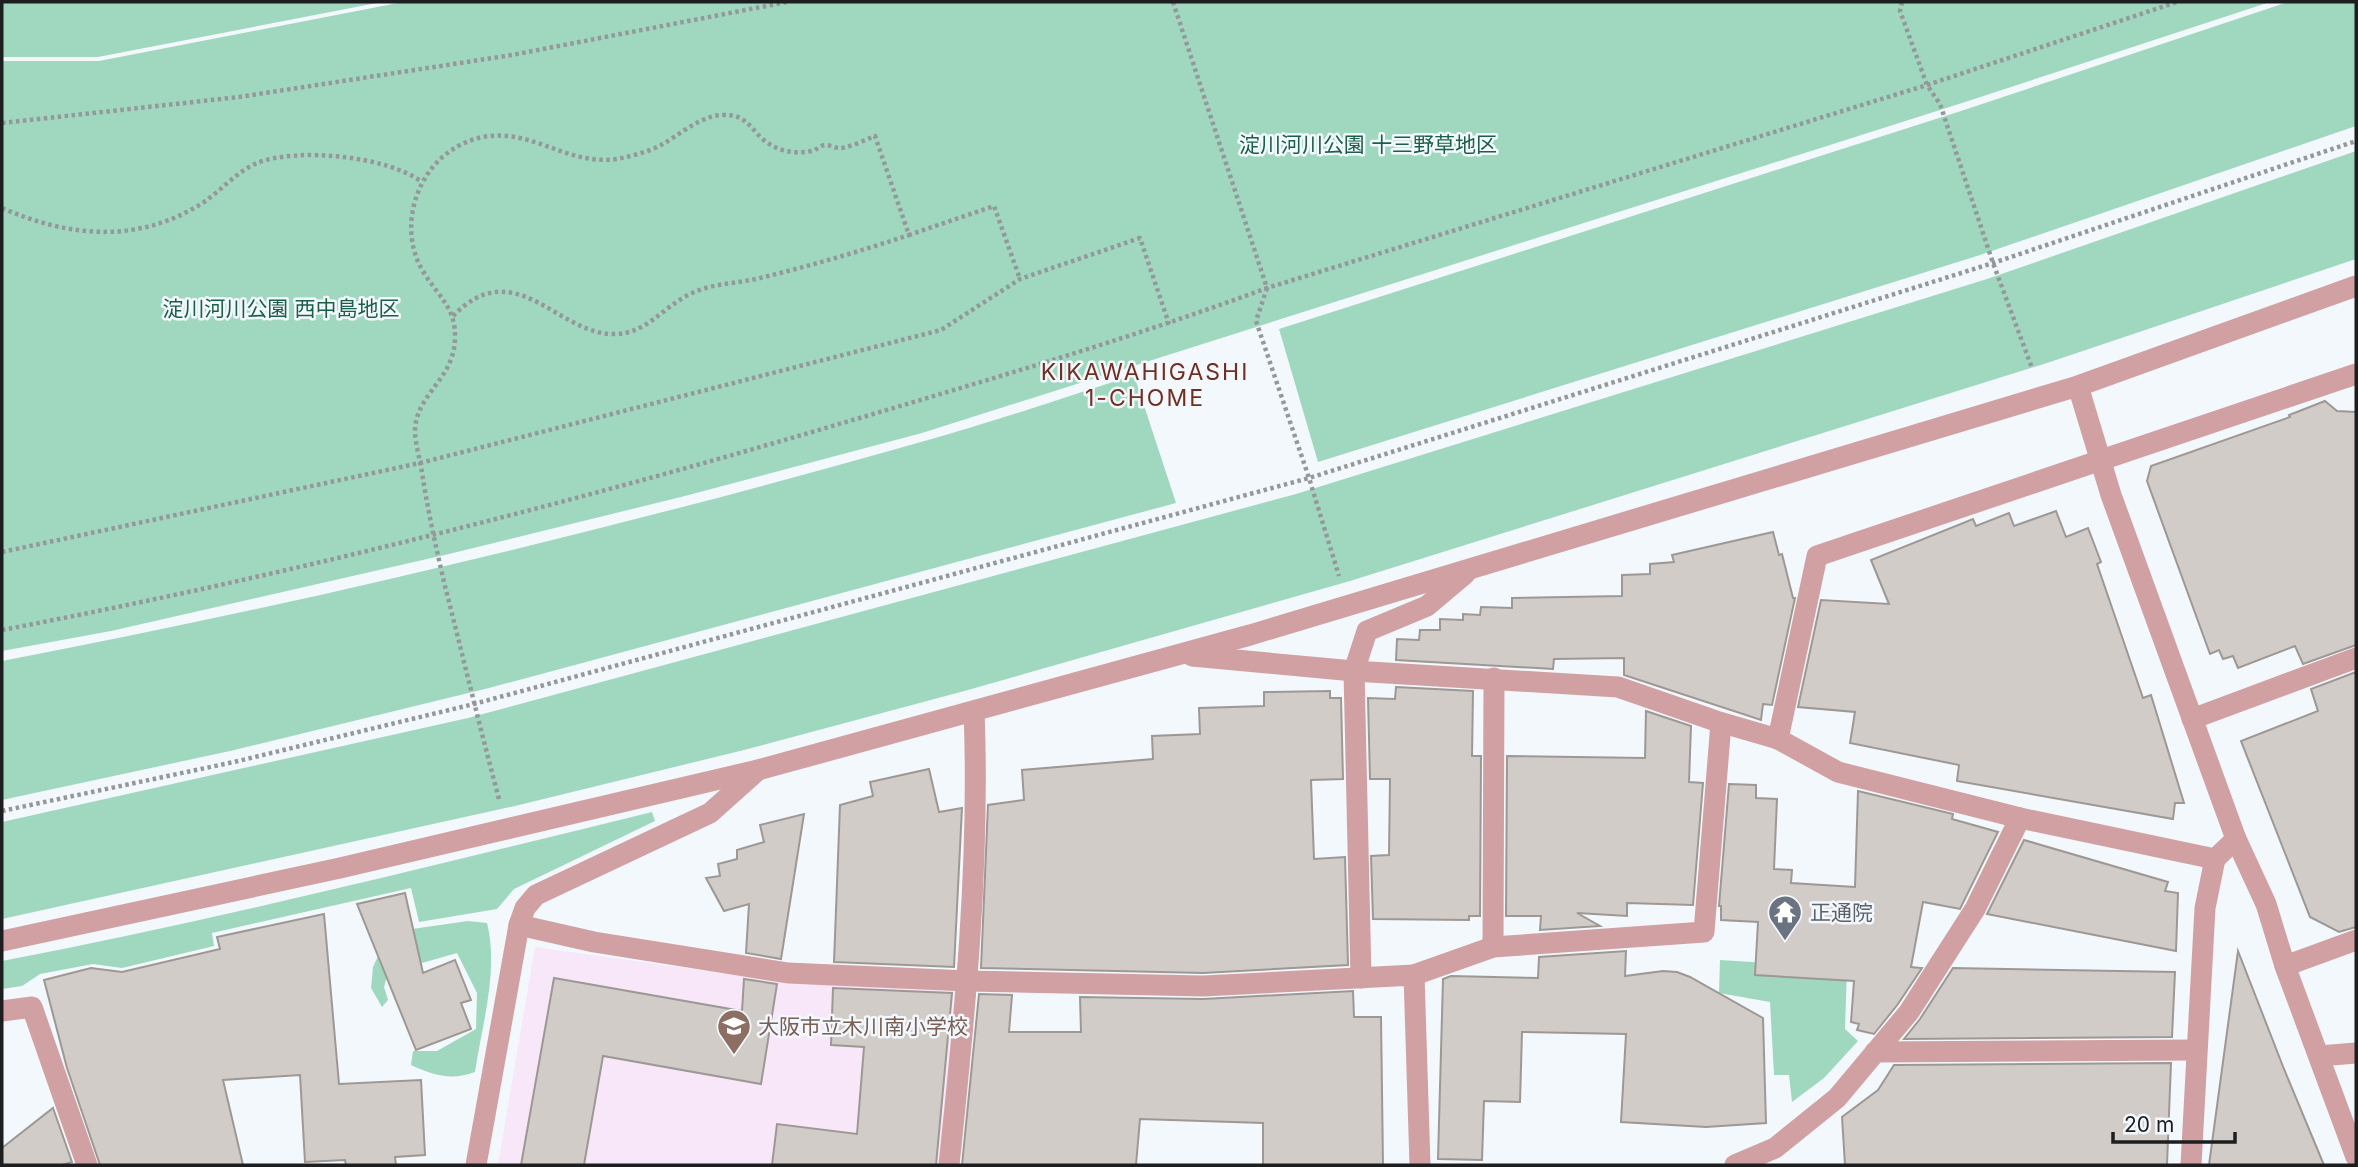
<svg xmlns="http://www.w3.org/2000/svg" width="2358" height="1167" viewBox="0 0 2358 1167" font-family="Inter,'Noto Sans JP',sans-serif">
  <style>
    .education { fill: #f8e7f9 }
    .green { fill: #9fd8be }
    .building { fill: #d1ccc8; stroke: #9d9894; stroke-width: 2 }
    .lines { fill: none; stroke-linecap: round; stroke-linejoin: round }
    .path { stroke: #95989b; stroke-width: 4.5; stroke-dasharray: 3.5 3.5; stroke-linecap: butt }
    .minor { stroke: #d1a0a2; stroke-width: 21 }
    .tertiary { stroke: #d1a0a2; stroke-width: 21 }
    .labels { text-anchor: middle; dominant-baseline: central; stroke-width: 5; stroke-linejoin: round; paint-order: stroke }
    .park-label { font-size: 21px; fill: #1a5f46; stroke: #f3f8fd }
    .worship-label { font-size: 21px; fill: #5b616d; stroke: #f3f8fd; text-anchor: start }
    .education-label { font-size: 21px; fill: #785e54; stroke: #f3f8fd; text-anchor: start }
    .neighbourhood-label { font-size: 23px; letter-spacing: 2px; fill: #722e21; stroke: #f3f8fd }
  </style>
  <rect width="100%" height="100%" fill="#f3f8fd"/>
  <polygon class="education" points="535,947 800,984 958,986 942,1165 498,1165"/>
  <g class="green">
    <polygon points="2,2 382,2 98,57 2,57"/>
    <polygon points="403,2 2270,2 1962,103 922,433 681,497 449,554 111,631 2,651 2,61 99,61"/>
    <polygon points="2288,2 2356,2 2356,126 1977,256 1318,462 1279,329 1961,111"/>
    <polygon points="2356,151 2356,259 2050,362 1350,581 968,690 744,750 515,806 2,919 2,822 468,718 1296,494 1987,279"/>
    <path d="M1134 375 1176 503 489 688 230 751 2 800V661C311 602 618 528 921 442 993 422 1063 398 1134 375Z"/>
    <path d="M652 812 655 821 514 889 497 909 419 922 411 888 212 933 214 946 122 968 93 964 40 974 22 986 2 989V961C220 919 436 865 652 812Z"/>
    <path d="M468 921 487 923C499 971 482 1024 475 1072 451 1081 433 1075 411 1065L413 1051H437L476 1029 477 993 457 953 422 963 412 959 389 969 384 987 388 1000 382 1007 371 988 373 967 384 943 398 931Z"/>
    <polygon points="1720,960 1847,968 1845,1029 1858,1041 1824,1078 1792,1102 1789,1075 1774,1075 1770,1002 1719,993"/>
  </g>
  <g class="building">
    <polygon points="2325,401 2337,411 2356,412 2356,645 2303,664 2295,646 2238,668 2233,656 2223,659 2219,650 2210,654 2147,481 2151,466 2290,417 2289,415"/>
    <polygon points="2056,511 2066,537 2088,528 2101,562 2097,564 2143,698 2151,695 2184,803 2175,803 2173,819 1957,781 1959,765 1850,743 1855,712 1798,707 1821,600 1889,604 1871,560 1973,519 1976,526 2009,513 2014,526"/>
    <polygon points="1773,532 1779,555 1782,554 1793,598 1795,598 1772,705 1763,704 1761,720 1624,675 1624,658 1554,659 1553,669 1396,660 1397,639 1419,640 1420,630 1440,630 1440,619 1463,620 1463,614 1480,615 1481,607 1512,608 1512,598 1622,596 1622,575 1650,574 1650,564 1674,562 1672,555"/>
    <polygon points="2356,672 2356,927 2339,932 2310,917 2241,741 2318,711 2311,689"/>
    <polygon points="1396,687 1473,691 1472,756 1481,756 1480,916 1469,916 1469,920 1373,919 1371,856 1389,855 1390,779 1370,779 1368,698 1395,699"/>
    <polygon points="1330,691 1330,698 1341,698 1343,779 1311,780 1314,859 1345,857 1348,965 1203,973 981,968 988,805 1024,800 1022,770 1153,759 1152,736 1200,734 1199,708 1264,706 1264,692"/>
    <polygon points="1646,711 1691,726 1689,782 1703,783 1693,905 1627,903 1627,916 1577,913 1600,926 1540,930 1541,916 1506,916 1507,756 1645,758"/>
    <polygon points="929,769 939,812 962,808 954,967 834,962 840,805 873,796 870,782"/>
    <polygon points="1729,784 1756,785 1756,798 1777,799 1774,869 1792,870 1791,883 1855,887 1858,791 1953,814 1952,819 1998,832 1960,909 1923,902 1911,967 1922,968 1898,1004 1874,1034 1857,1030 1859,1024 1851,1022 1854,981 1755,975 1758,922 1721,920 1721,906 1719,906"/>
    <polygon points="804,814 781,959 746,953 749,904 724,911 706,878 720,876 718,864 737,859 737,850 764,842 760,825"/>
    <polygon points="2024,840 2168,882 2165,891 2178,893 2176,951 1987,914"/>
    <polygon points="405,893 423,973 455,960 471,1000 461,1003 471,1029 416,1050 357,904"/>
    <polygon points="324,914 339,1084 421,1080 425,1155 395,1157 396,1165 346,1165 345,1160 305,1162 300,1075 223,1080 243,1165 100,1165 67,1068 44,980 91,968 122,972 220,949 217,937"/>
    <polygon points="1626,951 1625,976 1663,971 1677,972 1690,977 1763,1018 1766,1123 1706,1127 1621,1122 1626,1034 1522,1032 1520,1102 1484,1101 1482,1160 1438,1159 1443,979 1451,976 1538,978 1539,957"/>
    <polygon points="2238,951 2284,1069 2324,1165 2209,1165"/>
    <polygon points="1953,968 2175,972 2172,1037 1904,1039 1920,1019"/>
    <polygon points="554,978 742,1011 744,979 777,984 761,1084 603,1056 584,1165 521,1165"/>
    <polygon points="833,988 952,993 936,1165 772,1165 777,1124 857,1134 864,1047 831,1045"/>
    <polygon points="1353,991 1354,1017 1381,1017 1383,1165 1263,1165 1263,1123 1140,1119 1136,1165 962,1165 979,994 1012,995 1009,1032 1081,1032 1080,997 1203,999"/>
    <polygon points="2171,1063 2167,1165 1845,1165 1842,1117 1878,1090 1894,1065"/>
    <polygon points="53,1108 72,1162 62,1165 2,1165 2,1148"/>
  </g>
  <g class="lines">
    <g class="path">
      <polyline points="1173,2 1267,288 1256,321 1309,478 1339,576"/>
      <polyline points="1902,2 1900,11 1927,85 1940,104 1993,263 2032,368"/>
      <polyline points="2,123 239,97 512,55 787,2"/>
      <path d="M2 208C69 237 136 244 201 204 220 192 236 172 257 163 297 147 387 156 422 182"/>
      <path d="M453 316C515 252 558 335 614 334 646 334 661 309 688 295 711 283 735 284 760 278 810 266 861 251 909 235"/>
      <polyline points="2,552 420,463 941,330 1020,279 1140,238 1169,324"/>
      <path d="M2 630C285 576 569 504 846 422 988 380 1129 339 1267 288L1927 85 2177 2"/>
      <path d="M499 799C480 728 463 657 445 586 436 548 428 511 422 473 420 460 416 446 415 433 414 395 454 380 455 339 456 308 439 297 424 273 405 243 408 204 427 175 439 156 461 141 483 137 533 128 567 166 617 159 632 156 648 152 661 145 680 135 701 115 723 115 747 114 750 129 765 141 779 152 798 155 815 150 818 148 822 145 825 145 831 145 836 149 842 148 853 146 865 140 875 136L909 235 994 206 1020 279"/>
      <polyline points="2,811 234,762 474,704 1309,478 1993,263 2356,141"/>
    </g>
    <g class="minor">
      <polyline points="1192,656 1354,671 1618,687 1716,721 1778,739 1838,772 2020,818 2215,859 2236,839"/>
      <polyline points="2192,719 2356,658"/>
      <polyline points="1778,739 1817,556 2356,374"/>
      <polyline points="519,925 594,942 788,973 968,981 1203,986 1414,975 1420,1165"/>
      <polyline points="2,941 340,868 758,770 1250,635 2078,386"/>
      <polyline points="1493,947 1494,678"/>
      <polyline points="1414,975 1493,947 1704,932 1721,723"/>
      <polyline points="1361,978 1354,671 1367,631 1427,606 1465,574"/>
      <polyline points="2,1011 32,1007 87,1165"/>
      <polyline points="1875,1052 2196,1050"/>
      <polyline points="2319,1056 2356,1053"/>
      <polyline points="476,1165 519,925 525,908 536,895 710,813 757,771"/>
      <path d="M949 1165C965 1014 980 863 974 711"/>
      <polyline points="1735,1165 1775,1148 1837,1098 1909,1012 1975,909 2020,818"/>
      <polyline points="2191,1165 2205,908 2215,859"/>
    </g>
    <g class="tertiary">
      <polyline points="2356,286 2078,386 2111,495 2236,839 2266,904 2285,966 2356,1157"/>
      <polyline points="2285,966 2356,940"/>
    </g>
  </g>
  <defs>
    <g id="temple-pin" transform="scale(1.75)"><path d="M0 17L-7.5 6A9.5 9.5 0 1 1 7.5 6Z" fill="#6b7280" stroke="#f3f8fd"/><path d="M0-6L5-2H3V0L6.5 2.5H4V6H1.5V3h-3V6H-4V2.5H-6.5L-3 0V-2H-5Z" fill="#fff"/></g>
    <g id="school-pin" transform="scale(1.75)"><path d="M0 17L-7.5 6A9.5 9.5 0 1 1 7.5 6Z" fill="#8d6e63" stroke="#f3f8fd"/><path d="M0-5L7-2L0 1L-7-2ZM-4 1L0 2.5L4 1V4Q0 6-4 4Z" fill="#fff"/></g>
  </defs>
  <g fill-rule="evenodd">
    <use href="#temple-pin" x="1785" y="912"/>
    <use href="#school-pin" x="734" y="1026"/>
  </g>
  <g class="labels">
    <g class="park-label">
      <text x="1368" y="144">淀川河川公園 十三野草地区</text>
      <text x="281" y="308">淀川河川公園 西中島地区</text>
    </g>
    <g class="worship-label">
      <text x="1810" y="912">正通院</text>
    </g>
    <g class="education-label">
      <text x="758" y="1026">大阪市立木川南小学校</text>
    </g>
    <g class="neighbourhood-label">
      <text x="1145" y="372">KIKAWAHIGASHI<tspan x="1145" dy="26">1-CHOME</tspan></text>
    </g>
  </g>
  <rect width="2358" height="1167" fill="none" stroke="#1c1e1f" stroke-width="7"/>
  <path d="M2113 1132v10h122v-10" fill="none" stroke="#1c1e1f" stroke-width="3.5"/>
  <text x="2124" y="1132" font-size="21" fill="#1c1e1f" stroke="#f3f8fd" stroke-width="5" paint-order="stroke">20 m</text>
</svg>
